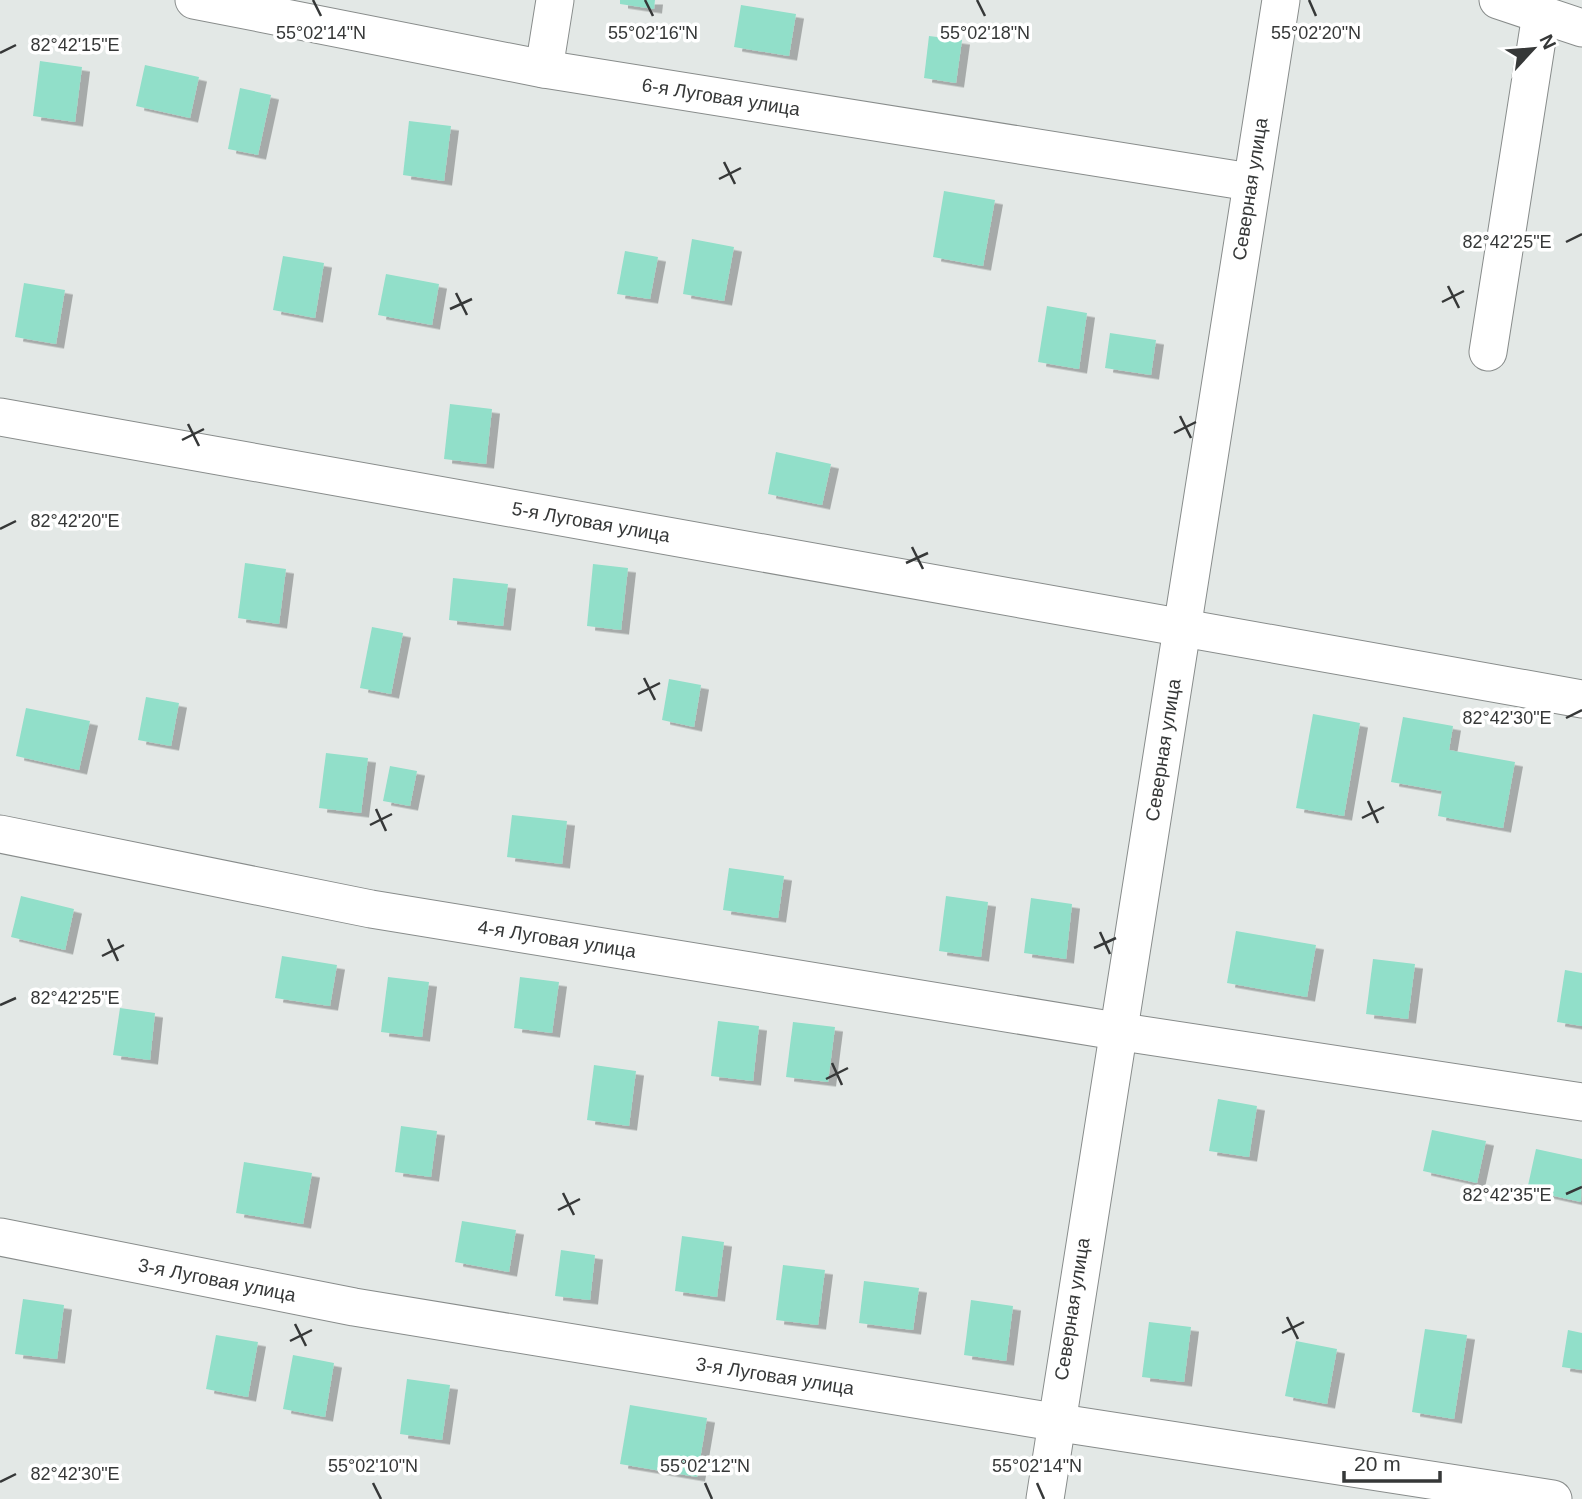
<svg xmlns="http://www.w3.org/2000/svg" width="1582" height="1499" viewBox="0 0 1582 1499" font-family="Helvetica,sans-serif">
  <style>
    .building { fill: #91dfc9; filter: url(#shadow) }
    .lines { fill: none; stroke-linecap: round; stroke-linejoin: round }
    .minor-casing { stroke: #888c8b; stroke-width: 39 }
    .minor { stroke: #fff; stroke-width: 37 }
    .ticks { fill: none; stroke: #363838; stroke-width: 2.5 }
    .labels { text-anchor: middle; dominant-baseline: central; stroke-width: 7; stroke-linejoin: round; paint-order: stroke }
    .street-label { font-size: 19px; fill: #363838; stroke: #fff }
    .ticks-label { font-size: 18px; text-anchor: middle; fill: #363838; stroke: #fff; stroke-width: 7; stroke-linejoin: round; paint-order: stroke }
  </style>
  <defs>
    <filter id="shadow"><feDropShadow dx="8" dy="4.5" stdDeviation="0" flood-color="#0004"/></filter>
  </defs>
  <rect width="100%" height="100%" fill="#e3e8e6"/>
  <g class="building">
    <polygon points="620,0 655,0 654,9 620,4"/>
    <polygon points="741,5 796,14 789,56 734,47"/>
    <polygon points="929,36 962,40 956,83 924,78"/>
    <polygon points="40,61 82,67 75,122 33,116"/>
    <polygon points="145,65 199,77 190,118 136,106"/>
    <polygon points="240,88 271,95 258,155 228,149"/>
    <polygon points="409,121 451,126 444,181 403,175"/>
    <polygon points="944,191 995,200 983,266 933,257"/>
    <polygon points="692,239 734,247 724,301 683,294"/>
    <polygon points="625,251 658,257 650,299 617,294"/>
    <polygon points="283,256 324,263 315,318 273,310"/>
    <polygon points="386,274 439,284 432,325 378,315"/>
    <polygon points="24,283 65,290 56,344 15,337"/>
    <polygon points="1047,306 1087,313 1079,369 1038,362"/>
    <polygon points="1110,333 1156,340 1151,375 1105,368"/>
    <polygon points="450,404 492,409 486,464 444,459"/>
    <polygon points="776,452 831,464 822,505 768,494"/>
    <polygon points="245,563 286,569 279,624 238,618"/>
    <polygon points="593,564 628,568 621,630 587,626"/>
    <polygon points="453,578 508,584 503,626 449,620"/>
    <polygon points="372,627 403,633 391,694 360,688"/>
    <polygon points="669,679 701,685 694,727 662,720"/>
    <polygon points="146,697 179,703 171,746 138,740"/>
    <polygon points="26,708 90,721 79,770 16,756"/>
    <polygon points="1313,714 1360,723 1344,816 1296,808"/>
    <polygon points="1403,717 1453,726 1449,750 1515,762 1503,828 1438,816 1442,791 1391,782"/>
    <polygon points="326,753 368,758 361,813 319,808"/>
    <polygon points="390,766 417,771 410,806 383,801"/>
    <polygon points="512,815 567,821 562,864 507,857"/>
    <polygon points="729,868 784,876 778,918 723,910"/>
    <polygon points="21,896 74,909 65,950 11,937"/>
    <polygon points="946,896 988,902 981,957 939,951"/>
    <polygon points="1031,898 1072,904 1066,959 1024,953"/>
    <polygon points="1236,931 1316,945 1307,997 1227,983"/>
    <polygon points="282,956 337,965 330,1006 275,998"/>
    <polygon points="1373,959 1415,964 1408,1019 1366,1014"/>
    <polygon points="1565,970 1582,973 1582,1026 1557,1022"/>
    <polygon points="388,977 429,982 422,1037 381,1032"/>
    <polygon points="520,977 559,982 552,1033 514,1028"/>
    <polygon points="120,1008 155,1013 150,1060 113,1055"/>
    <polygon points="718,1021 759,1026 753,1081 711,1076"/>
    <polygon points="793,1022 835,1027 828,1082 786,1077"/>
    <polygon points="594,1065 636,1071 629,1126 587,1120"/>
    <polygon points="1218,1099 1257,1106 1249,1157 1209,1151"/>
    <polygon points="401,1126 437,1131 431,1177 395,1172"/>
    <polygon points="1432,1130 1486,1141 1477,1183 1423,1171"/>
    <polygon points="1536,1149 1582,1159 1581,1202 1527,1190"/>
    <polygon points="244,1162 312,1173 303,1224 236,1213"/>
    <polygon points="462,1221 516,1230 509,1272 455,1262"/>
    <polygon points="682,1236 724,1242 717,1297 675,1291"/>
    <polygon points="561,1250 595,1255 590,1300 555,1296"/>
    <polygon points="783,1265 825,1270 818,1325 776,1320"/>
    <polygon points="864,1281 919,1288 913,1330 859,1323"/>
    <polygon points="23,1299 64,1305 57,1359 15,1354"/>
    <polygon points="971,1300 1013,1306 1006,1361 964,1355"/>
    <polygon points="1149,1322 1191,1327 1184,1382 1142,1377"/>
    <polygon points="1425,1329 1467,1335 1454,1419 1412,1412"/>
    <polygon points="1568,1330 1582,1333 1582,1370 1562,1367"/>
    <polygon points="216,1335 258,1342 248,1397 206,1389"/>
    <polygon points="1296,1341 1337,1349 1327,1404 1285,1396"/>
    <polygon points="293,1355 334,1363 325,1417 283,1409"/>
    <polygon points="407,1379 450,1385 442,1440 400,1434"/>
    <polygon points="630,1405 707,1418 697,1477 620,1464"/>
  </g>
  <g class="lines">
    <g class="minor-casing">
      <g id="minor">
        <polyline points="194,0 544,69 1250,182"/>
        <polyline points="1498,0 1582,28"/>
        <polyline points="544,69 555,0"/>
        <polyline points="1488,352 1541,14"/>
        <polyline points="0,417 1582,699"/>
        <polyline points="0,834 371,909 1116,1031 1582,1102"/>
        <polyline points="0,1237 354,1307 1054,1422 1553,1499"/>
        <polyline points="1045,1499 1281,0"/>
      </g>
    </g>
    <use href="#minor" class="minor"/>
  </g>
  <path class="ticks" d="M313 0 321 16M645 0 653 16M977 0 985 16M1309 0 1316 16M0 53 16 45M724 162 735 184M719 179 741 168M1566 242 1582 234M1448 286 1459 308M456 293 467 315M1442 302 1464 291M450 309 472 299M1180 416 1191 438M188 424 199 446M1174 433 1196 422M182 440 204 429M0 529 16 521M912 547 923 569M906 563 928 553M644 678 655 700M638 694 660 683M1566 718 1582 710M1368 801 1378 823M376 809 386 831M1362 818 1384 807M370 825 392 814M1100 932 1110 954M108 939 118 961M1094 948 1116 938M102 956 124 945M0 1005 16 998M832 1063 842 1085M826 1079 848 1068M563 1193 574 1215M1566 1194 1582 1187M558 1210 580 1199M1287 1317 1298 1339M295 1324 306 1346M1282 1333 1304 1322M290 1341 312 1330M0 1482 16 1474M373 1483 381 1499M705 1483 712 1499M1037 1483 1044 1499"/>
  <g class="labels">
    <g class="street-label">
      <text transform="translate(721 97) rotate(9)">6-я Луговая улица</text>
      <text transform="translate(1250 189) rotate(-81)">Северная улица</text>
      <text transform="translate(591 522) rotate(10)">5-я Луговая улица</text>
      <text transform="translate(1163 750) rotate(-81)">Северная улица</text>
      <text transform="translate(557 939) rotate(9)">4-я Луговая улица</text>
      <text transform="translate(217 1280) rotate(11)">3-я Луговая улица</text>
      <text transform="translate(1072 1309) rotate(-81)">Северная улица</text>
      <text transform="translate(775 1376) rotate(9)">3-я Луговая улица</text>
    </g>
  </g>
  <g class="ticks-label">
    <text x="321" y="39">55°02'14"N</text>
    <text x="653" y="39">55°02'16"N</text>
    <text x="985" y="39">55°02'18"N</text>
    <text x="1316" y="39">55°02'20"N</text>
    <text x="75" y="51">82°42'15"E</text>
    <text x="1507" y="248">82°42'25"E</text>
    <text x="75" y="527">82°42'20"E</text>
    <text x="1507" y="724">82°42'30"E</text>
    <text x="75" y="1004">82°42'25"E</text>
    <text x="1507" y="1201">82°42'35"E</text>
    <text x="373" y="1472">55°02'10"N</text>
    <text x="705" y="1472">55°02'12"N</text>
    <text x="1037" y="1472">55°02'14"N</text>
    <text x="75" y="1480">82°42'30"E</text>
  </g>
  <g transform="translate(1533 49) rotate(64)" stroke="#ffffff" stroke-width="5" paint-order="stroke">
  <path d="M0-5L12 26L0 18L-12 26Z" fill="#363838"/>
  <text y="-10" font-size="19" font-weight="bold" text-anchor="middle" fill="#363838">N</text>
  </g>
  <path d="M1344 1471v10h96v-10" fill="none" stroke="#363838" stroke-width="3.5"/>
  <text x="1354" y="1471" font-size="21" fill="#363838" stroke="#ffffff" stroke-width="5" paint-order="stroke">20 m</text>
</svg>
